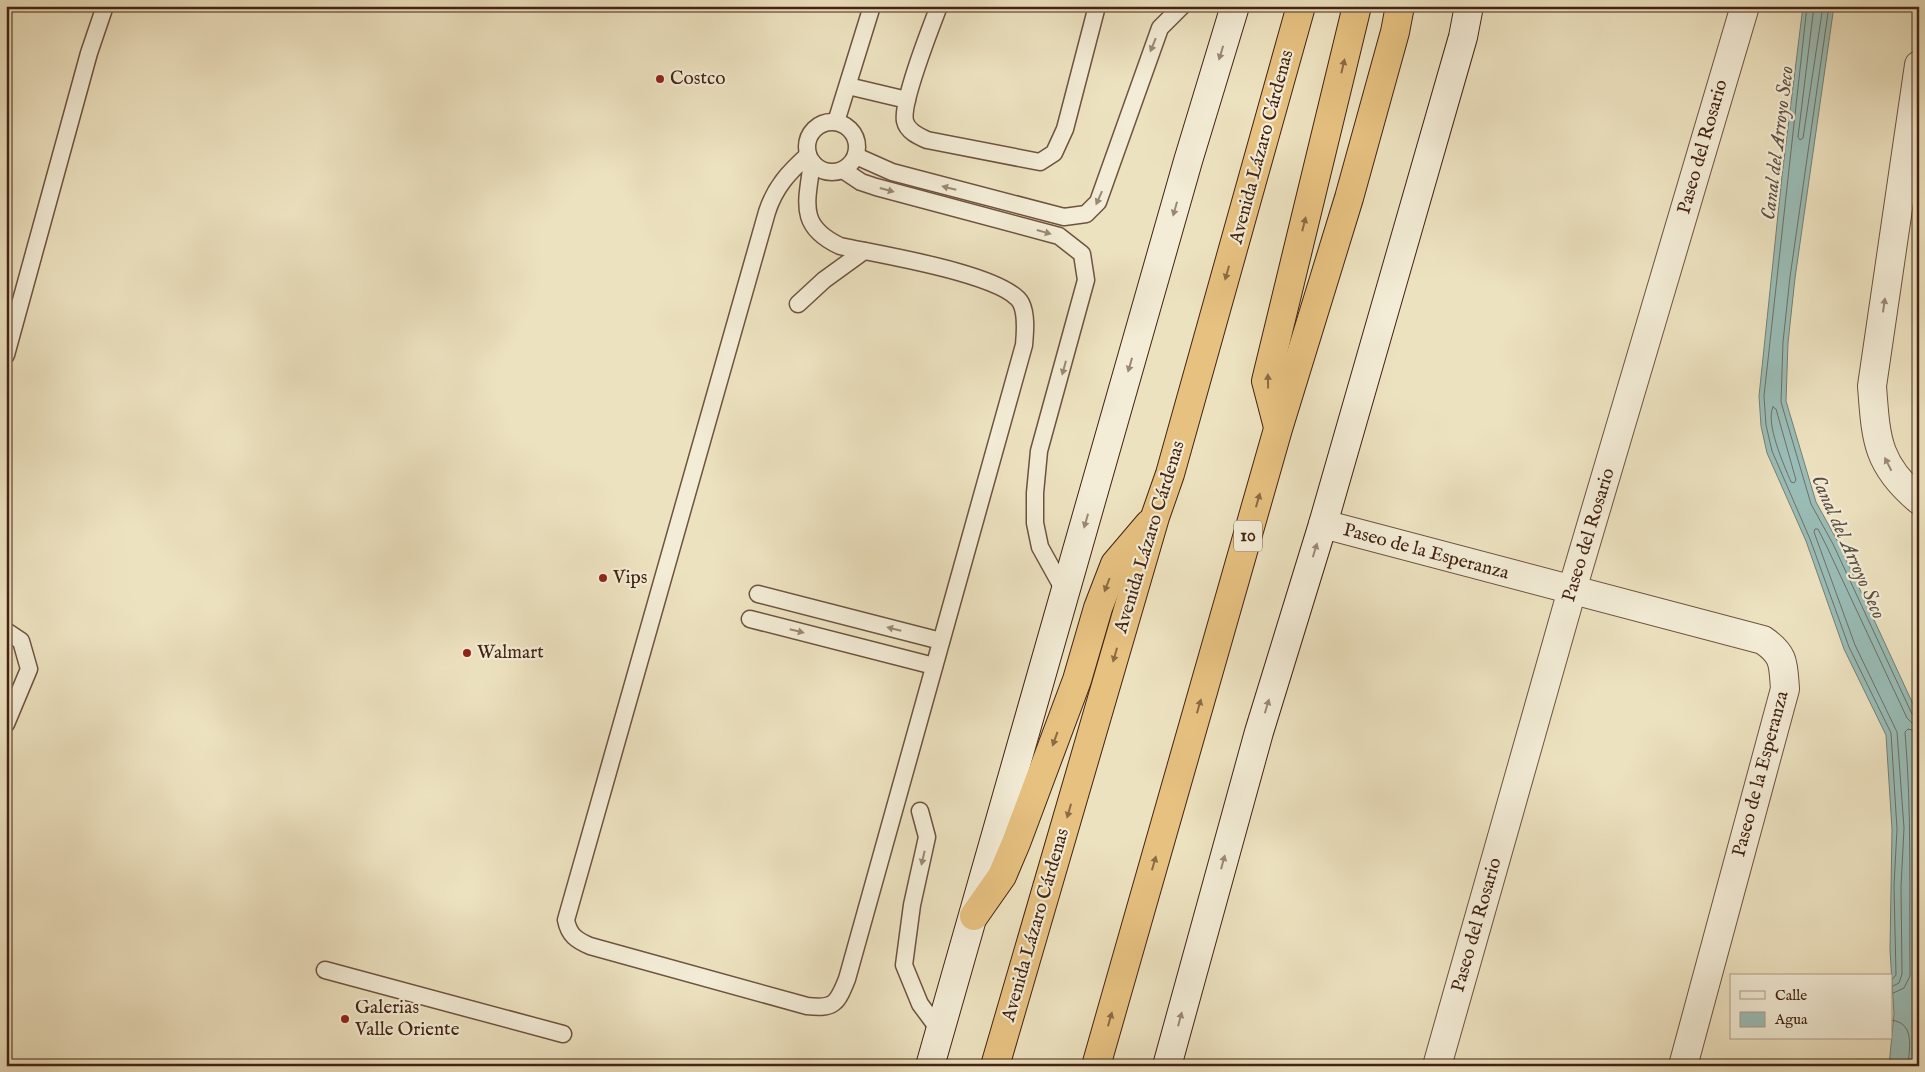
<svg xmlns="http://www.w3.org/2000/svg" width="1925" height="1072" viewBox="0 0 1925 1072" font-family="'IM FELL English',serif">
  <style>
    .water { fill: #9abdb7; stroke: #777f75 }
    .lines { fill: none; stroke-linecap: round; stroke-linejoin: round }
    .shore { stroke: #6e7065; stroke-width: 1 }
    .lane-casing { stroke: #6e533e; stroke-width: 19 }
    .street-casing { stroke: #6e533e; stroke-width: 30 }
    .secondary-casing { stroke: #432313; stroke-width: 30 }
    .highway-casing { stroke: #432313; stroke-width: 30 }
    .lane { stroke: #f3ecd6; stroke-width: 16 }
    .street { stroke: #f3ecd6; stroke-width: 28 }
    .secondary { stroke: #f3ecd6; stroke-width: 28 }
    .highway { stroke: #e6c180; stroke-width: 28 }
    .oneway { fill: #9b8874 }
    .oneway2 { fill: #8c6a44 }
    .poi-dot { fill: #8f2418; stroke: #f3ecd6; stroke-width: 2 }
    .labels { text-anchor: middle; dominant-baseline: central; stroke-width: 4.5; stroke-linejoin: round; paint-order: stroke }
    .shield { fill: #f3ecd6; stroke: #785f4e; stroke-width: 1 }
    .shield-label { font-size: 18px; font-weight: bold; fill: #432313 }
    .poi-label { font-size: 19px; fill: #432313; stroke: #f3ecd6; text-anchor: start }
    .street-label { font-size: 19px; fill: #432313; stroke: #f3ecd6 }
    .water-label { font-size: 20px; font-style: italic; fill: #5d5144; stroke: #f3ecd6 }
  </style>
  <rect width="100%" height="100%" fill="#ede2c0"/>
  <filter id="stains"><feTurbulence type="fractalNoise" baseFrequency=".004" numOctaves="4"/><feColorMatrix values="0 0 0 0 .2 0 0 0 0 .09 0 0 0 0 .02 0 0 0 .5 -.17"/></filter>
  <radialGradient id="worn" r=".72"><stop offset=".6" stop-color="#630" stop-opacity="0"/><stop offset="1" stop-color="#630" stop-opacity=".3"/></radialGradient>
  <polygon class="water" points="1803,6 1834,6 1795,278 1788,343 1786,401 1816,502 1838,542 1919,717 1919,1066 1889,1066 1894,1014 1890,950 1892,829 1886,735 1844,649 1806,541 1767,453 1761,426 1759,396 1782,176"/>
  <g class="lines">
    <g class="shore">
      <polyline points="1807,6 1764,396 1766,425 1772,451 1810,539 1849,647 1891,733 1897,829 1894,886 1896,975 1891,981"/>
      <polyline points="1814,6 1798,137 1800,140 1803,138 1823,6"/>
      <polyline points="1829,6 1790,277 1783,342 1781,402 1811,504 1833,544 1912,714 1919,718"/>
      <path d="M1773 407 1776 409 1796 480 1794 483 1791 482C1784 465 1765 423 1773 407Z"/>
      <polyline points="1891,987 1899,983 1902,974 1901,887 1904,828 1897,732 1855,645 1814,532 1815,529 1818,529 1827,547 1907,718 1912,723 1919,724"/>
      <path d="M1891 994 1904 988 1910 976C1909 894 1912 813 1905 732L1908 729 1919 732"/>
      <path d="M1891 1020C1916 1023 1909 1048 1908 1066"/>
    </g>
    <g class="lane-casing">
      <g id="lane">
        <path d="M939 6C931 27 901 103 905 121 907 131 918 136 927 140L1040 162 1054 153 1065 129 1097 6"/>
        <polyline points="848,86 907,100"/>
        <polyline points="836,122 872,6"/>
        <circle cx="832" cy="147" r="25"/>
        <path d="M808 155C789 172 775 187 767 212L566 920C569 935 576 940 590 946L807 1006C834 1009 837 1004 847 979L1024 345C1025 333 1027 315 1021 303 1005 274 876 254 840 246 797 226 807 202 812 162"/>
        <polyline points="856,156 892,172 1064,217 1086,214 1098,202 1160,28 1182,6"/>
        <polyline points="843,170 861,182 876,187 1059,236 1082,254 1086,280 1039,451 1035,493 1035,523 1040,547 1065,592"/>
        <polyline points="798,304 824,280 864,251"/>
        <polyline points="6,355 89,53 105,6"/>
        <polyline points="758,594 941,641"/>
        <polyline points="750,619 934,666"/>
        <polyline points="6,631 21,641 29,669 6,724"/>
        <polyline points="920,811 927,837 912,905 904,965 920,1004 940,1031"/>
        <polyline points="325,970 563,1034"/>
      </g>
    </g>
    <g class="street-casing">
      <g id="street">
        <path d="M1919 65 1872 386C1876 438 1876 464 1919 500"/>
        <path d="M1323 524 1763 640C1785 655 1783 664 1785 689L1683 1066"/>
        <polyline points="1437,1066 1572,590 1745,6"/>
      </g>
    </g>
    <g class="secondary-casing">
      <g id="secondary">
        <polyline points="930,1066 1188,161 1235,6"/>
        <polyline points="1167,1066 1259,732 1323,524 1463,37 1469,6"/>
      </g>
    </g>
    <g class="highway-casing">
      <g id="highway">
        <polyline points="1278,427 1266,381 1357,6"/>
        <polyline points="974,916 1002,876 1016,843 1077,680 1098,608 1115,564 1149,524"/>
        <polyline points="995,1066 1155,517 1170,474 1301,6"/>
        <polyline points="1096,1066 1278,429 1349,198 1395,32 1400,6"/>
      </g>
    </g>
    <use href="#lane" class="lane"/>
    <use href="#street" class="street"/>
    <use href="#secondary" class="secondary"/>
    <use href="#highway" class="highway"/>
  </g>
  <defs><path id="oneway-solid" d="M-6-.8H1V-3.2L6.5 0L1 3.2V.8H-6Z" transform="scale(1.25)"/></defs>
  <g class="oneway">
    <use href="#oneway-solid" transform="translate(1153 45) rotate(112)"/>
    <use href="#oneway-solid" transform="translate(1221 53) rotate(107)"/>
    <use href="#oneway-solid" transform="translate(949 188) rotate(-166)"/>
    <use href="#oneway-solid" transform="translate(887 190) rotate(15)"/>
    <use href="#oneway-solid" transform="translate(1099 198) rotate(114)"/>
    <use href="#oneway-solid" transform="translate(1175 209) rotate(106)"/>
    <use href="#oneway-solid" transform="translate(1044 232) rotate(16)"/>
    <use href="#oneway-solid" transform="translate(1884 305) rotate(-82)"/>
    <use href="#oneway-solid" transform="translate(1130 365) rotate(106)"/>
    <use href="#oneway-solid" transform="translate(1064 368) rotate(105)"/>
    <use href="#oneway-solid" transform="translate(1888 464) rotate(-117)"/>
    <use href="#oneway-solid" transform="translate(1086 521) rotate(106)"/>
    <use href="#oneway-solid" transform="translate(1315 550) rotate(-73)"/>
    <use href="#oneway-solid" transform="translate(894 629) rotate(-166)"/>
    <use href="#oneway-solid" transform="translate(797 631) rotate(14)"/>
    <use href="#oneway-solid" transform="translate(1267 706) rotate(-73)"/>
    <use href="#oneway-solid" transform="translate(923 858) rotate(103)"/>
    <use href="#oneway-solid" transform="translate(1223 862) rotate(-75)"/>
    <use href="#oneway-solid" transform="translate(1180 1019) rotate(-75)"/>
  </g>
  <g class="oneway2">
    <use href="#oneway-solid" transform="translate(1343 66) rotate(-77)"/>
    <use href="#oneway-solid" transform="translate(1304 224) rotate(-76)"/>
    <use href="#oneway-solid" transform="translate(1227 273) rotate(106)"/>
    <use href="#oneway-solid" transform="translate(1268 381) rotate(-91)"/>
    <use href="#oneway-solid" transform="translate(1258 500) rotate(-74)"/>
    <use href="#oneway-solid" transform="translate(1107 585) rotate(111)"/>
    <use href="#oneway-solid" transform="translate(1115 655) rotate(106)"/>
    <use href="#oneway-solid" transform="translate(1199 706) rotate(-74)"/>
    <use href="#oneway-solid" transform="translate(1055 739) rotate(110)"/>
    <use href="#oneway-solid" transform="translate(1069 811) rotate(106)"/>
    <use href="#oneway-solid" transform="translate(1154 863) rotate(-74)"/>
    <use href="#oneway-solid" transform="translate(1110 1019) rotate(-74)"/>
  </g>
  <g class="poi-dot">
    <circle cx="660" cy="79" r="5"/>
    <circle cx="603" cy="578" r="5"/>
    <circle cx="467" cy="653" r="5"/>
    <circle cx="345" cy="1019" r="5"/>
  </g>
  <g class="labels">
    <rect class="shield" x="1234" y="520.5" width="28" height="31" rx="4"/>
    <g class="shield-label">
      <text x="1248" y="536">10</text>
    </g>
    <g class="poi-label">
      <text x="670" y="79">Costco</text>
      <text x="613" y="578">Vips</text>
      <text x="477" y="653">Walmart</text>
      <text x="355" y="1008">Galerias<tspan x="355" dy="22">Valle Oriente</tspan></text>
    </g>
    <g class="street-label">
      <text transform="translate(1262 147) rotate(-75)">Avenida Lázaro Cárdenas</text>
      <text transform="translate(1703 147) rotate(-74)">Paseo del Rosario</text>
      <text transform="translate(1589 535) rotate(-73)">Paseo del Rosario</text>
      <text transform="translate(1150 537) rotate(-73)">Avenida Lázaro Cárdenas</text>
      <text transform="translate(1426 552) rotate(15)">Paseo de la Esperanza</text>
      <text transform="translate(1761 774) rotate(-75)">Paseo de la Esperanza</text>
      <text transform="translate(1036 925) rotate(-74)">Avenida Lázaro Cárdenas</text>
      <text transform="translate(1477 925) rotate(-74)">Paseo del Rosario</text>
    </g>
    <g class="water-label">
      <text transform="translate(1778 143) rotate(-83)">Canal del Arroyo Seco</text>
      <text transform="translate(1848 547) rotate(66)">Canal del Arroyo Seco</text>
    </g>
  </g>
  <rect width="1925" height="1072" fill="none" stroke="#ede2c0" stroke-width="25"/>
  <rect x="8" y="8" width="1910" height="1057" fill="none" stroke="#432313" stroke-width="2.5"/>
  <rect x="12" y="12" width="1900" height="1047" fill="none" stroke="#432313"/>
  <rect x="1730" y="974" width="162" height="65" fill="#f3ecd6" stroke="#ad9c88"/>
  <rect x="1740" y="991" width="25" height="8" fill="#f3ecd6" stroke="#ad9c88"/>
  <text x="1775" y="1000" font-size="15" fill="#432313">Calle</text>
  <rect x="1740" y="1012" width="25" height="15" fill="#9abdb7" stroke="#ad9c88"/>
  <text x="1775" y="1024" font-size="15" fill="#432313">Agua</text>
  <rect width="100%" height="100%" filter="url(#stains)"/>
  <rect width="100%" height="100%" fill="url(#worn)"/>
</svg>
